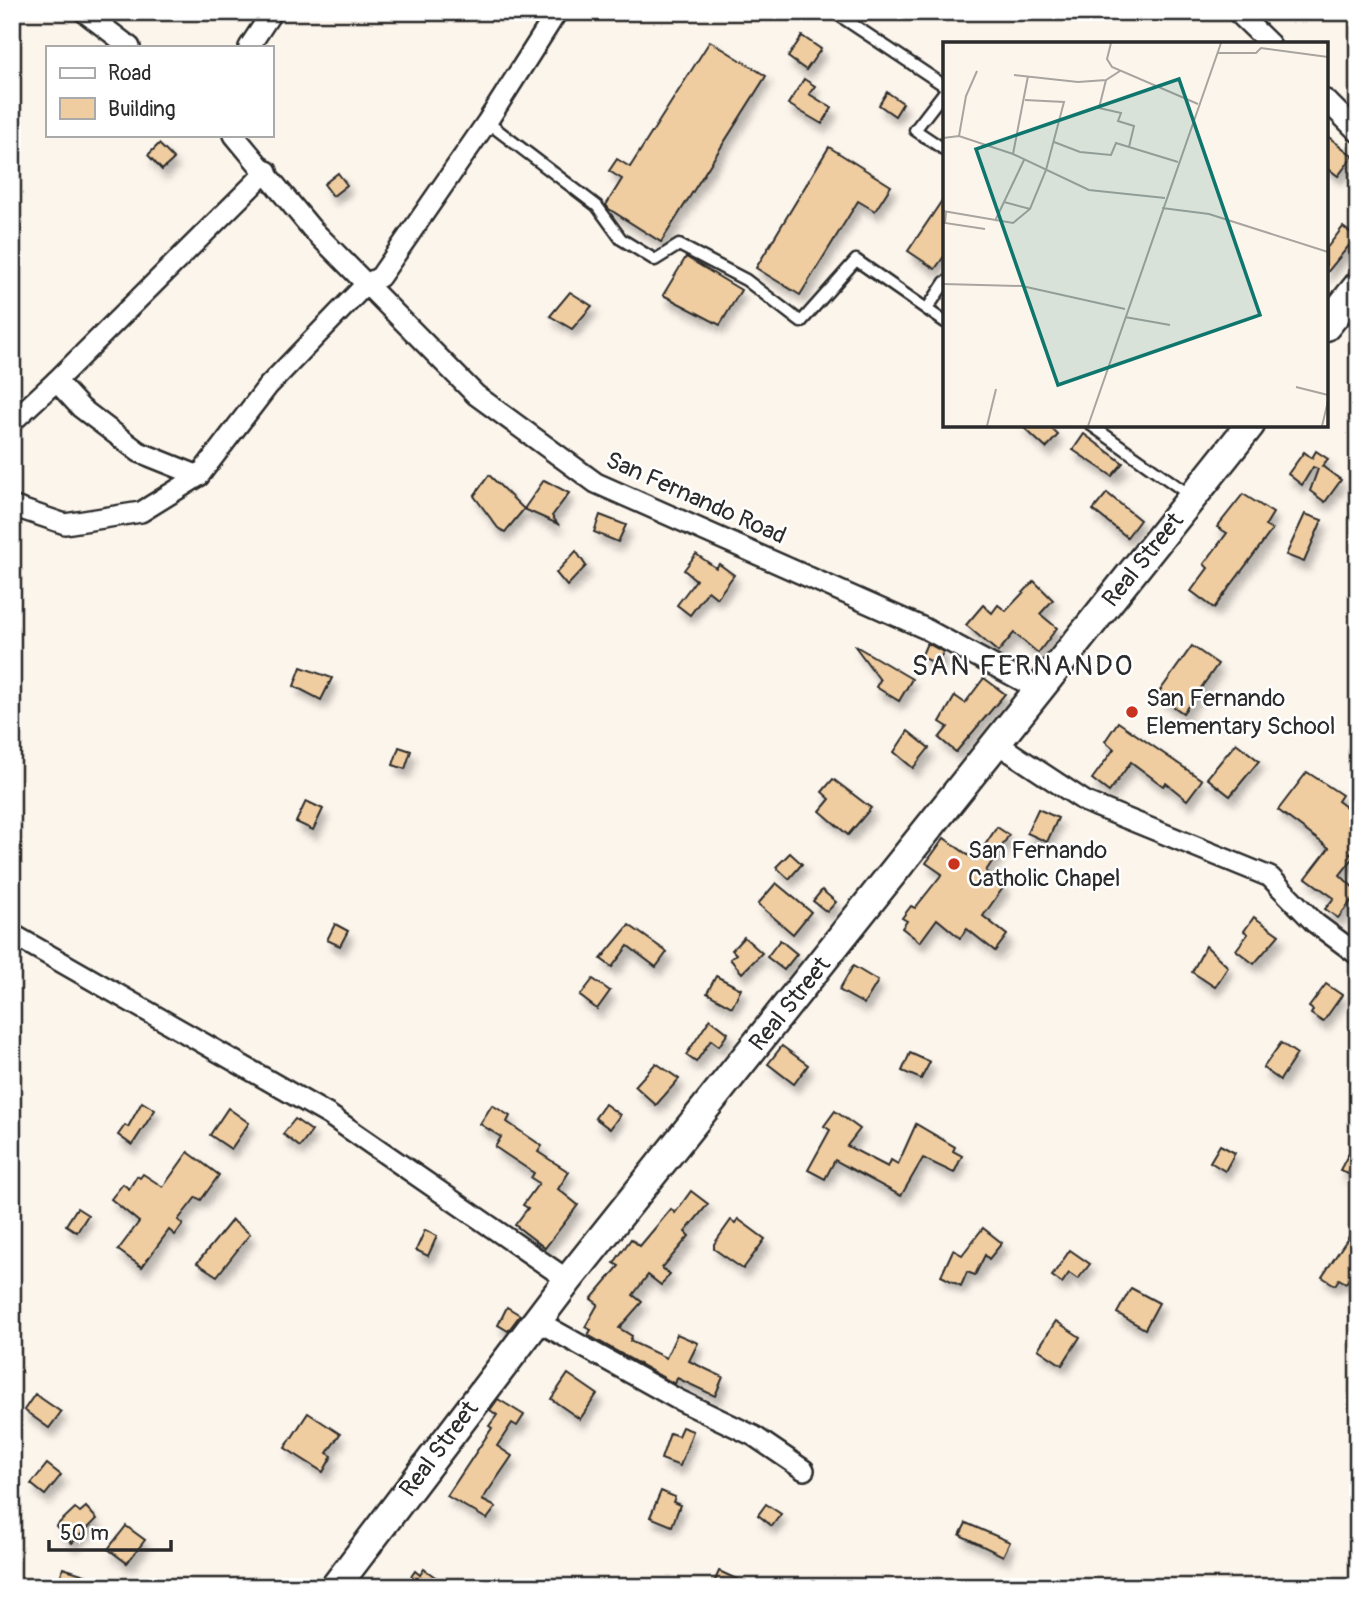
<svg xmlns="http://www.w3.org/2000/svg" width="1370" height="1599" viewBox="0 0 1370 1599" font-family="Pangolin,sans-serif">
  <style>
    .building { fill: #f0cda1; stroke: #2b2b2b; stroke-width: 2; filter: url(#shadow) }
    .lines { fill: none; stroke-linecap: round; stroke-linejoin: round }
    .lane-casing { stroke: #2b2b2b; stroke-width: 15 }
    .street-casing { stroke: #2b2b2b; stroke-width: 24 }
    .secondary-casing { stroke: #2b2b2b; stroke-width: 33 }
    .lane { stroke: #fff; stroke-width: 10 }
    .street { stroke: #fff; stroke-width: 19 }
    .secondary { stroke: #fff; stroke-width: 28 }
    .poi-dot { fill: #c8321e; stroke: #fff; stroke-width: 2.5 }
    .labels { text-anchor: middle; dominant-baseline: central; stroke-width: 5; stroke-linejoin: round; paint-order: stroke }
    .street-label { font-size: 24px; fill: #2b2b2b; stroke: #fff }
    .poi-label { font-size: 24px; fill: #2b2b2b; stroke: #fff; text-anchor: start }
    .quarter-label { font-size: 28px; letter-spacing: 2px; fill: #2b2b2b; stroke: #fff }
    .inset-road { fill: none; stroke: #a8a49f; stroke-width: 2 }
    .view { fill: #0f766e; fill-opacity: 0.15; stroke: #0f766e; stroke-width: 3.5 }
    .inset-edge { fill: none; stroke: #2b2b2b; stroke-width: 3.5 }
  </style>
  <defs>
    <filter id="shadow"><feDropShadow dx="4.5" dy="8" stdDeviation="3.5" flood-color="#0004"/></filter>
  </defs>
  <rect width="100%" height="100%" fill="#fcf5ec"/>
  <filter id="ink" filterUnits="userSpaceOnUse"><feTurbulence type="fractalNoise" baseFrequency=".0143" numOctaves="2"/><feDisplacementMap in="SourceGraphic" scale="14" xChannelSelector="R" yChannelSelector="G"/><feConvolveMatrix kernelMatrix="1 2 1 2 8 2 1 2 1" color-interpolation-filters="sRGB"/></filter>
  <g filter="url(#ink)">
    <g class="building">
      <polygon points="802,36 821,49 806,70 788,57"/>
      <polygon points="710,41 766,76 661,242 609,209 606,205 622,179 609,171 617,159 630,167"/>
      <polygon points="804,79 815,86 809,94 832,108 822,124 788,104"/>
      <polygon points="887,92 903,103 895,116 879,105"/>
      <polygon points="1326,135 1353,156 1338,176 1326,167"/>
      <polygon points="159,144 174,159 162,170 148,155"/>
      <polygon points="829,147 891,186 875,211 858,201 800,295 756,268"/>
      <polygon points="338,173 347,185 333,196 324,184"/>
      <polygon points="945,196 945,255 935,269 908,251"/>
      <polygon points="1343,227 1356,237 1326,274 1326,249"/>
      <polygon points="686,257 741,290 720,325 663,295"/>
      <polygon points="570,292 592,306 572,329 550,316"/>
      <polygon points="1021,425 1048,425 1058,435 1046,448"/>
      <polygon points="1084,434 1123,463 1112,476 1073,450"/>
      <polygon points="1316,451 1328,459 1322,466 1341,480 1325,502 1310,491 1318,469 1313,467 1302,485 1288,474 1304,452 1312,458"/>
      <polygon points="489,475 524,509 505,532 498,528 474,496"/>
      <polygon points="544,480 569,493 552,516 558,524 524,509"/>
      <polygon points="1107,493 1140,520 1127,537 1093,510"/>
      <polygon points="1243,494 1273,513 1265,526 1272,530 1214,608 1191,591 1208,568 1204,564 1227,533 1217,527"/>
      <polygon points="1305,514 1322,520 1304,562 1286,555"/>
      <polygon points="600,515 626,525 618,542 594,532"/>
      <polygon points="576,551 586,566 567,586 556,573"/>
      <polygon points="696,554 716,568 719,564 734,575 717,598 708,591 690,615 677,605 696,580 684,570"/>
      <polygon points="1034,581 1053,600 1040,614 1057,628 1038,653 1014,633 998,652 966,625 983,605 992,613 998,605 1006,611"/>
      <polygon points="927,643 943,652 938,664 921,657"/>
      <polygon points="854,645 912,679 899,701 876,687 880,680"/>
      <polygon points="1192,646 1218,664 1183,713 1157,695"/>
      <polygon points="301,667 332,678 321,700 294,686"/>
      <polygon points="984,678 1005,694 956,752 939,738 948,727 940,722 955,696 965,703"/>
      <polygon points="1118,722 1202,780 1187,800 1166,783 1163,786 1131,762 1109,792 1092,779 1114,749 1105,741"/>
      <polygon points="908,731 929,748 913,768 894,752"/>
      <polygon points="1236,743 1259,761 1230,796 1207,778"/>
      <polygon points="399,747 411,751 405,769 393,765"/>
      <polygon points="1307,772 1342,795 1338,801 1358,816 1358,844 1350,854 1354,857 1340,875 1358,892 1338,918 1325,909 1334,898 1306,878 1329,848 1278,810"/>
      <polygon points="833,779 871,808 848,835 820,811 830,799 822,792"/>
      <polygon points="306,801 323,809 313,830 296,822"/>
      <polygon points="1038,809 1058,818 1047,842 1027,833"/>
      <polygon points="997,827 1009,835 986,871 1005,885 983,916 1007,935 995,951 967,929 960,938 937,919 920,942 902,928 907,921 902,918 911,906 915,908 942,874 926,863 944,838 975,860"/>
      <polygon points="790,853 802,864 789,879 776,867"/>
      <polygon points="776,883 811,912 793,934 758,904"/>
      <polygon points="822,890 836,902 827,912 813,901"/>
      <polygon points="1254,917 1279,935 1254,964 1236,950 1248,934 1244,931"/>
      <polygon points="335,924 348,931 340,946 327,940"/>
      <polygon points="629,925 667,952 656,967 628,946 612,967 601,959"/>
      <polygon points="744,937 762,953 742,973 730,959 736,954 732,950"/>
      <polygon points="780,940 797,954 784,970 767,957"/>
      <polygon points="1206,946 1228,967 1215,987 1192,972"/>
      <polygon points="853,966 878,981 864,1004 839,990"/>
      <polygon points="716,976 741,989 732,1007 707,993"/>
      <polygon points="593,979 610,991 597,1009 580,996"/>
      <polygon points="1326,984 1342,995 1323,1022 1311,1014 1313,1010 1309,1007"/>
      <polygon points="710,1019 728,1033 719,1046 711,1040 696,1062 686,1055"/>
      <polygon points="1281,1043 1297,1054 1280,1080 1263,1068"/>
      <polygon points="782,1046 808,1065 794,1084 768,1064"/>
      <polygon points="910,1053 930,1062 921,1079 902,1071"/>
      <polygon points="656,1063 679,1079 656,1105 635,1086"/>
      <polygon points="142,1102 155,1110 132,1145 118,1135 125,1125 128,1127"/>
      <polygon points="605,1104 620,1115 610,1129 595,1118"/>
      <polygon points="492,1105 510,1116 507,1122 542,1146 538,1152 569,1172 558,1189 578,1205 545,1248 515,1225 528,1208 523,1205 539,1183 531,1178 534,1173 495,1147 501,1137 480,1124"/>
      <polygon points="228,1108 249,1123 231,1149 210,1135"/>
      <polygon points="835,1111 860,1129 847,1146 888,1167 891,1160 898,1164 916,1124 955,1147 953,1151 962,1156 954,1173 923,1158 901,1196 835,1160 825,1179 808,1170 830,1130 824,1126"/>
      <polygon points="295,1119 312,1131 300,1147 283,1134"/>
      <polygon points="1358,1136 1358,1179 1340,1170"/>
      <polygon points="1220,1145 1235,1153 1225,1171 1210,1162"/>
      <polygon points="188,1152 219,1175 201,1200 196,1197 178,1220 183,1224 175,1235 169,1230 142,1267 118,1250 139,1222 111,1199 123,1184 129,1189 137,1176 140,1178 143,1174 163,1187"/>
      <polygon points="691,1191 708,1204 685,1232 689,1236 662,1268 670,1274 661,1285 648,1275 633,1295 642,1302 619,1328 632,1336 630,1341 666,1358 677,1334 698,1343 689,1361 723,1377 715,1396 677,1378 675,1384 588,1335 591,1330 585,1327 598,1304 591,1299 619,1266 614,1263 631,1239 640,1246 671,1209 675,1213"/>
      <polygon points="77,1208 88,1215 77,1232 66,1225"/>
      <polygon points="738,1219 765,1239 743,1269 714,1249 714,1244 731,1220 735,1223"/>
      <polygon points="232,1220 250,1234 217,1276 197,1263"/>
      <polygon points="1358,1223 1358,1265 1346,1283 1339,1279 1335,1285 1322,1277"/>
      <polygon points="983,1228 1002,1243 989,1259 985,1255 975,1275 967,1272 961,1286 941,1276 953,1250 962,1255"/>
      <polygon points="425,1230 437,1236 428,1256 416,1250"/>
      <polygon points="1070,1250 1090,1264 1078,1279 1069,1273 1062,1283 1052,1276"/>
      <polygon points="1131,1288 1159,1303 1145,1329 1117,1313"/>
      <polygon points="507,1307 520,1315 508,1331 498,1325"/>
      <polygon points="1056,1321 1080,1337 1062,1365 1038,1349"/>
      <polygon points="568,1374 597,1394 580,1419 551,1399"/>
      <polygon points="35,1394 61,1412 49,1428 24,1410"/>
      <polygon points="498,1399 524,1415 517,1426 512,1423 497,1446 512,1456 482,1500 496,1507 487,1519 447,1496 492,1428 489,1426 497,1415 490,1410"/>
      <polygon points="308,1413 340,1434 327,1453 332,1456 323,1472 285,1448"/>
      <polygon points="682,1427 693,1431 680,1466 661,1459 670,1433 678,1436"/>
      <polygon points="47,1464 61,1475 45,1495 31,1484"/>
      <polygon points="661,1491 675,1497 673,1502 680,1505 672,1526 650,1517"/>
      <polygon points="766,1504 781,1514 772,1526 758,1515"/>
      <polygon points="86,1507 97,1519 72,1543 56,1526 75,1508 80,1512"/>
      <polygon points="966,1523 1010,1542 1003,1556 960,1535"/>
      <polygon points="126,1526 145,1540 127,1563 108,1549"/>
      <polygon points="63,1568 113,1584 112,1587 57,1587"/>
      <polygon points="424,1569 449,1587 404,1587 415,1571 420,1575"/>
      <polygon points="719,1571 754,1587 712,1587"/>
    </g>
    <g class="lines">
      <g class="lane-casing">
        <g id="lane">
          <polyline points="834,12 945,86"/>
          <polyline points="945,91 915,130 945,150"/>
          <polyline points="487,122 597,206 621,239 655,260 679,245 746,280 801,322 856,260 945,322"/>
          <polyline points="927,309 945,282"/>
          <polyline points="1091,425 1191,496"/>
        </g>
      </g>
      <g class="street-casing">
        <g id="street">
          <polyline points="84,12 130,47"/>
          <polyline points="1237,12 1270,44"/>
          <polyline points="249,47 272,12"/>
          <polyline points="1326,100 1358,132"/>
          <polyline points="234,135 311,228 476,395 596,483 924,628 1039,690"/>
          <polyline points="56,381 267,171"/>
          <polyline points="12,422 56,381 81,408 139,452 199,476"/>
          <polyline points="12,506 65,524 141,512 199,476 268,386 366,284 380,277 487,122 557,12"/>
          <polyline points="998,744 1086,802 1270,877 1315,923 1358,955"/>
          <polyline points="12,934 329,1115 568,1280"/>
          <polyline points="537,1321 677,1399 754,1436 804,1470"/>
        </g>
      </g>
      <g class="secondary-casing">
        <g id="secondary">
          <polyline points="1326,326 1358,286"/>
          <polyline points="335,1587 568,1280 1250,425"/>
        </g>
      </g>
      <use href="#lane" class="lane"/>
      <use href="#street" class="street"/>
      <use href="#secondary" class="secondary"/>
    </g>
  </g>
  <g class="poi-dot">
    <circle cx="1132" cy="712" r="7"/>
    <circle cx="954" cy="864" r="7"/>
  </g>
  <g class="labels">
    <g class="street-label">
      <text transform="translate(696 498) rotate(24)">San Fernando Road</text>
      <text transform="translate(1143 560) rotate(-51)">Real Street</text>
      <text transform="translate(790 1004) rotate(-51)">Real Street</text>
      <text transform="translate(439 1449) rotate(-53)">Real Street</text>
    </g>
    <g class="poi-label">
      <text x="1146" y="698">San Fernando<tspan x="1146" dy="28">Elementary School</tspan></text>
      <text x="968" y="850">San Fernando<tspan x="968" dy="28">Catholic Chapel</tspan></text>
    </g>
    <g class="quarter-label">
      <text x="1023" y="666">SAN FERNANDO</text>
    </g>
  </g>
  <g transform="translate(943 42)">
    <rect width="385" height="385" fill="#fcf5ec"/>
    <path class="inset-road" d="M168 1 164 17 169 25 255 62M275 11H313L318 6 385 15M71 33 135 40 163 38 177 29M163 38 156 66 178 71 175 79 191 84 186 105M16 94 23 54 34 29M0 96 16 94 70 112 146 148 222 156M111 100 137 110 168 113 173 101 235 120M70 112 85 34M61 160 81 118M219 166 266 172 385 210M0 169 70 181 87 167 103 128 121 60 82 58M3 170 2 181 42 187M52 179 61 160 87 167M0 242 79 244 182 267M182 275 227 283M353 345 385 353M44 384 53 347M145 384 278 1M379 384 385 359"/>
    <path class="view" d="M236 37 317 273 115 343 33 107Z"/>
    <rect width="385" height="385" class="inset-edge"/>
  </g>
  <rect width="1370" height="1599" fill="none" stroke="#fff" stroke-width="42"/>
  <rect x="21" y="21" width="1328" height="1557" fill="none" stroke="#2b2b2b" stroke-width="2.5" filter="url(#ink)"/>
  <rect x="46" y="46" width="228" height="91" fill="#ffffff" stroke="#aaaaaa" stroke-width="2"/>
  <rect x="60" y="68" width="35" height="10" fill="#ffffff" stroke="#aaaaaa" stroke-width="2"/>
  <text x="108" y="80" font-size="21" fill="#2b2b2b">Road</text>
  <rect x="60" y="98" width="35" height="21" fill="#f0cda1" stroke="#aaaaaa" stroke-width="2"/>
  <text x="108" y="116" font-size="21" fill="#2b2b2b">Building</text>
  <path d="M49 1540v10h122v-10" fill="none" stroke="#2b2b2b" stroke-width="3.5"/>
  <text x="60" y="1540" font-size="21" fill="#2b2b2b" stroke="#ffffff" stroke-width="5" paint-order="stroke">50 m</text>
</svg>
